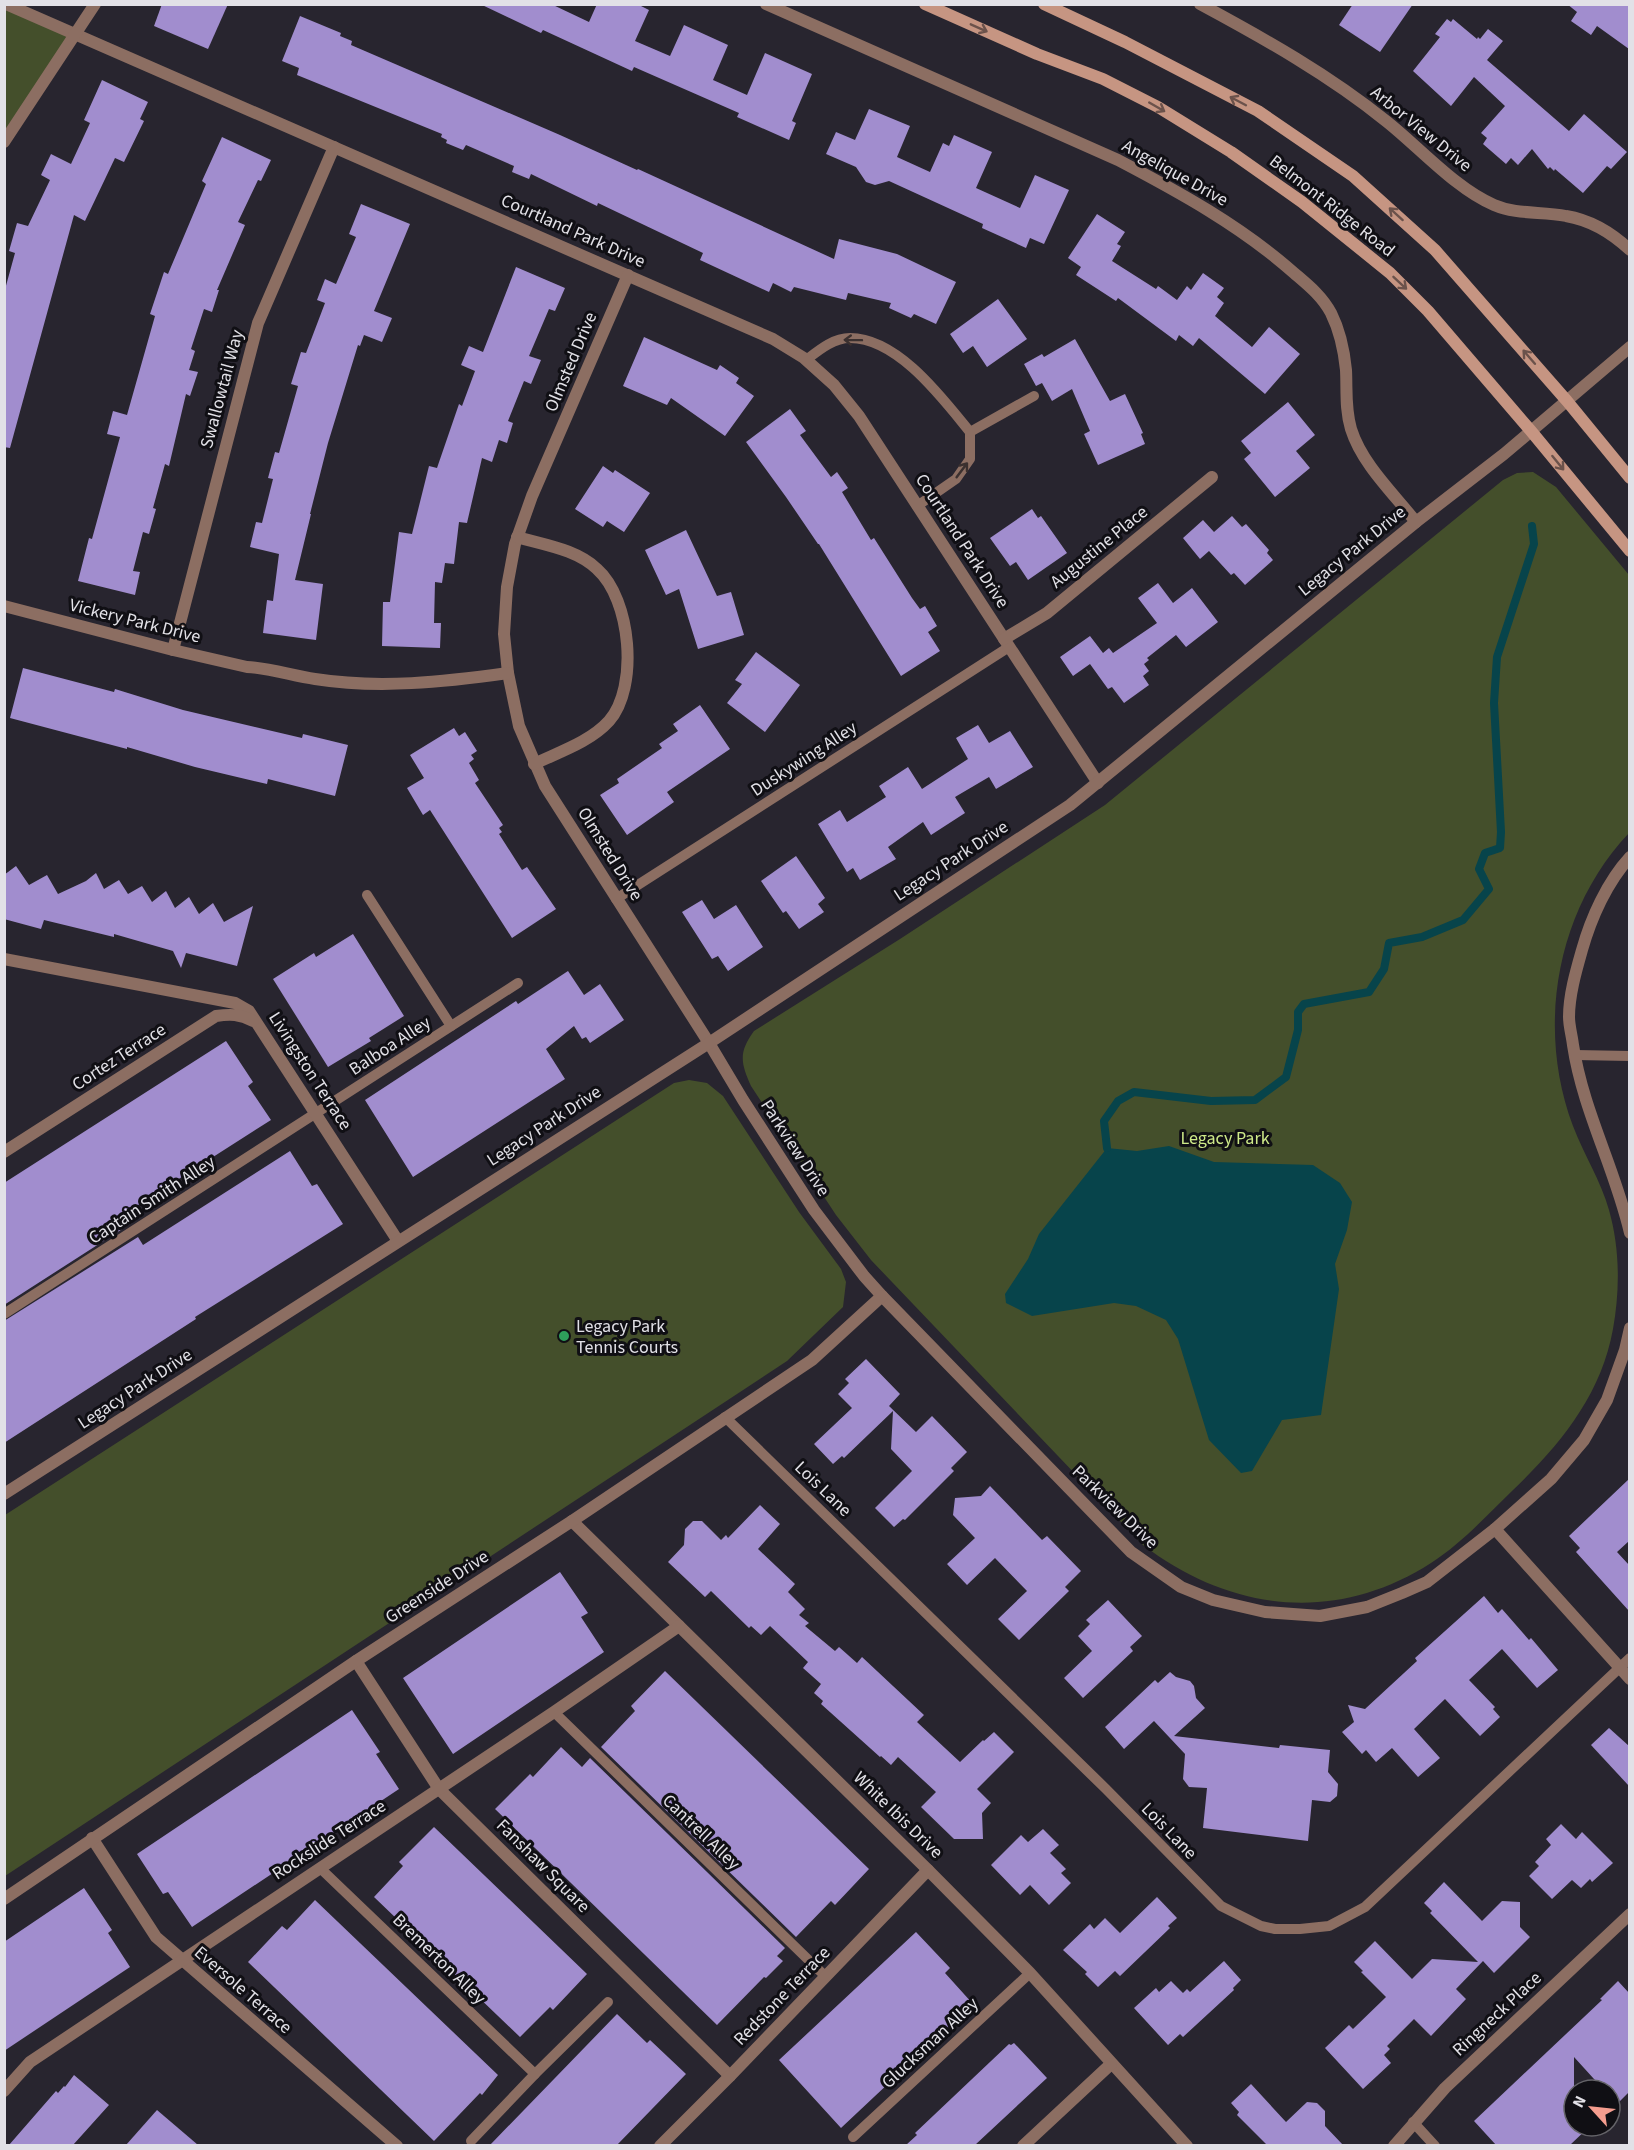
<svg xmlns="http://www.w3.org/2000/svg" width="1634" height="2150" viewBox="0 0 1634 2150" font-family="'Source Sans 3',sans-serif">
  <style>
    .green { fill: #444f2b }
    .water { fill: #07444b }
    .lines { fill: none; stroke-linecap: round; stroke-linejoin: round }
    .stream { stroke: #07444b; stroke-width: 8 }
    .building { fill: #a18dce }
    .lane { stroke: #8c6e62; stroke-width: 10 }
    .street { stroke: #8c6e62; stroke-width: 12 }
    .secondary { stroke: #c69582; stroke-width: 12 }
    .oneway { stroke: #6b524b }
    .oneway2 { stroke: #3b302f }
    .leisure-dot { fill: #2e9e5b; stroke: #100f14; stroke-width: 2 }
    .labels { text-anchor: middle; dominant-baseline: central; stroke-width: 6; stroke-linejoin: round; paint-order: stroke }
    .street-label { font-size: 18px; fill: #e2e1e7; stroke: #100f14 }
    .park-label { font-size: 18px; fill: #ceea89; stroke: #100f14 }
    .poi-label { font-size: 18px; fill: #e2e1e7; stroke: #100f14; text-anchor: start }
  </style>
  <rect width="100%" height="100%" fill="#28252f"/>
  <g class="green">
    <polygon points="4,5 75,34 5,142"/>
    <path d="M1533 472 1556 487 1629 575V833C1556 910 1536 1028 1573 1126 1584 1155 1601 1181 1609 1210 1620 1249 1620 1290 1613 1329 1601 1396 1559 1446 1512 1491 1486 1516 1461 1544 1431 1563 1336 1624 1231 1612 1143 1545L871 1260 836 1215 751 1086C741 1063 738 1053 754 1031L900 939 1105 805 1503 480 1517 473Z"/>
    <polygon points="689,1080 707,1083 723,1096 799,1212 841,1269 846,1282 843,1307 787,1361 5,1876 5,1515 674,1083"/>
  </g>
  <polygon class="water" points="1169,1146 1214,1162 1313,1165 1340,1183 1352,1202 1347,1230 1335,1264 1339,1289 1321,1415 1282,1420 1252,1471 1241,1473 1209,1440 1178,1339 1166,1320 1136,1306 1114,1303 1032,1316 1006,1303 1005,1294 1028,1259 1039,1234 1107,1148 1137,1151"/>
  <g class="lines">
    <polyline class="stream" points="1107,1148 1104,1121 1118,1101 1134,1092 1211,1101 1255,1100 1286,1077 1298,1030 1298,1012 1304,1004 1369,992 1384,969 1389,943 1422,937 1463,920 1489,889 1479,869 1485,853 1500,848 1501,832 1494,703 1497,657 1534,544 1532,526"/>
  </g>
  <g class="building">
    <polygon points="162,4 228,4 208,49 154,26"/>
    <polygon points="480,4 551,4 589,22 597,4 637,4 649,10 635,41 670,56 684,25 728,45 713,80 747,95 765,53 812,74 792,121 796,123 789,140 737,117 739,113 634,67 632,71 543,30 541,33"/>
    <polygon points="1353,4 1413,4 1380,52 1339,25"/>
    <polygon points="1567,4 1629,4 1629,49 1597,26 1591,35 1571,21 1577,12"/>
    <polygon points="300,16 341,33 340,36 352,41 351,45 560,135 637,170 638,169 834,259 839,239 897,254 956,282 936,324 914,314 911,318 889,308 891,303 848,293 846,300 794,287 791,292 773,283 769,292 700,260 703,253 598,203 597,206 531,174 529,179 512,172 514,166 466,145 463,150 446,143 447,140 441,137 442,134 297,75 299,68 282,61"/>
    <polygon points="1447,19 1451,22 1453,19 1477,39 1478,37 1480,39 1488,29 1503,41 1487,60 1569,131 1584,114 1627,152 1611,169 1607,166 1583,193 1555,169 1554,171 1550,167 1548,169 1532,149 1518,165 1511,158 1506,164 1483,144 1487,138 1481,133 1505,106 1474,77 1451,106 1413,71 1440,37 1435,34"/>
    <polygon points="102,80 148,102 140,119 144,121 124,162 115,158 85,221 74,215 10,448 4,447 4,293 15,253 9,251 17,223 28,226 50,180 41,175 51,154 71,164 90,123 84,120"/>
    <polygon points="869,109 910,126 897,157 930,172 943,143 949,146 954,135 992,152 976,188 1020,208 1035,175 1069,190 1044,244 1030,238 1026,248 982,228 983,224 889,181 875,185 866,182 856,167 826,154 836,132 855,140"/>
    <polygon points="222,137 271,160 261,181 258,180 238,222 245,225 217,290 219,290 212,312 204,309 191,349 195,351 189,370 198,372 190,396 186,394 169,466 165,464 153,508 156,509 149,534 143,532 133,571 140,572 135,595 78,581 89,538 92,539 120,437 107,434 113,411 127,415 155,316 150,314 164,272 168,274 206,184 202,181"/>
    <polygon points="361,204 410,224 374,311 392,318 382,342 364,335 360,346 358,345 328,443 310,514 311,514 295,580 323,584 316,640 263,633 267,600 273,601 279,554 250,547 256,522 262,523 273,479 268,478 275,452 279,453 298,386 291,384 301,352 306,353 325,303 317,300 325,279 336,284 356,237 349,234"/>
    <polygon points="1097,214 1125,232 1117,244 1121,246 1112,261 1156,289 1158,286 1177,300 1187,286 1191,290 1203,273 1224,288 1217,297 1224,303 1215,316 1252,347 1269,327 1300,354 1265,394 1199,338 1193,346 1179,335 1176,341 1118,298 1116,301 1076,275 1081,267 1068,258"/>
    <polygon points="516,267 565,288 555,311 549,309 529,356 541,360 531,384 524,381 508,421 513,423 507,443 499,440 492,462 482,458 467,523 459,522 454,564 445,563 442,583 435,582 434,623 441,623 440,648 382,646 383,602 390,602 399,532 412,534 429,466 437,468 459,404 462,406 475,371 461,365 469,346 483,352"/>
    <polygon points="998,299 1027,339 987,367 973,346 963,353 950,334"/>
    <polygon points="644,337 717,370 720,365 739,378 736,383 754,396 725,436 671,398 667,405 623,386"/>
    <polygon points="1075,339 1110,401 1125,394 1143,433 1141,434 1145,444 1098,465 1084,434 1090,431 1072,389 1052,401 1042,383 1036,386 1024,364 1042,354 1044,357"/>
    <polygon points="1288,402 1315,435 1296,451 1310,468 1275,497 1244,459 1251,453 1241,441"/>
    <polygon points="790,409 806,431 800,435 831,477 837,472 848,488 842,492 871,540 874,538 912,598 920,609 925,606 937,626 928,632 940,651 901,676 819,544 818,544 786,497 746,442"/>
    <polygon points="603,466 613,473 615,470 650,493 624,532 607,521 603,527 575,509"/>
    <polygon points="1032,509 1038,518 1041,516 1067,553 1028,580 1016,562 1010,566 990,538"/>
    <polygon points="1232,516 1242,527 1246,524 1269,550 1267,553 1273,560 1245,585 1234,573 1231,575 1209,551 1200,559 1183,538 1203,520 1214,532"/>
    <polygon points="686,530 717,596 731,592 744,635 698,649 679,589 666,595 645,550"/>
    <polygon points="1158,583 1173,603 1192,588 1218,622 1186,647 1176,635 1147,658 1149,660 1144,664 1149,671 1143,676 1149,685 1124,703 1112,687 1108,689 1090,664 1073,676 1060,657 1090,636 1103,653 1109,648 1113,653 1157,623 1138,598"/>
    <polygon points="756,652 800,685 765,732 727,703 742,684 735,680"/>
    <polygon points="23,668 114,692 115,689 183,710 302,738 303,734 348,745 335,796 268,779 267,784 195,767 127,747 127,749 10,718"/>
    <polygon points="700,705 730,749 667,792 674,802 627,835 600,795 619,783 617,779 662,748 659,744 678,731 673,724"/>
    <polygon points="978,725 989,743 1010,731 1033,767 996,789 989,777 955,797 965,813 931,835 923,822 888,847 896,859 860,880 853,868 847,872 818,824 840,810 847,822 886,797 879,786 908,767 922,789 968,759 956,738"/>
    <polygon points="454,728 459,736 465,732 477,751 471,755 474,759 469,763 479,780 475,783 503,825 499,828 502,832 499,834 522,870 527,867 556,909 512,938 430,810 423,815 407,788 424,778 410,755"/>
    <polygon points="796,856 825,898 818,904 824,912 799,929 786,911 783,913 761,881"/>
    <polygon points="16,866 29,885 47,875 58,894 86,881 96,873 104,889 119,880 128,894 142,886 152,902 166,891 175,908 189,897 199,914 213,903 224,922 253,906 237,966 186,953 181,968 173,951 114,934 114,937 44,920 41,929 4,919 4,875"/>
    <polygon points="702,900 714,919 736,905 763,947 728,971 718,956 712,959 682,912"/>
    <polygon points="353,934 404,1016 369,1038 371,1041 328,1067 273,979 314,953 316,957"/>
    <polygon points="568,971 584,995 600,984 624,1020 590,1043 586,1037 582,1039 574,1026 546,1049 565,1079 413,1177 365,1100 516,1001 518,1004"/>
    <polygon points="226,1041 253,1082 248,1086 271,1120 124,1214 130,1224 4,1305 4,1183"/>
    <polygon points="290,1151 312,1186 317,1184 343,1224 195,1317 196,1319 4,1443 4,1321 138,1237 143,1245"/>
    <polygon points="866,1359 900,1394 889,1406 916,1432 932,1416 967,1452 951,1468 954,1471 905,1520 903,1519 894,1527 875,1508 912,1471 891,1449 893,1411 844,1458 842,1456 833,1464 814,1444 852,1408 838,1394 849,1383 845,1379"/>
    <polygon points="1629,1479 1629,1541 1617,1552 1629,1565 1629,1611 1576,1552 1580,1548 1569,1536"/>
    <polygon points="990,1486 1042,1540 1047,1536 1081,1571 1065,1587 1069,1591 1019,1640 998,1619 1027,1591 995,1558 967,1585 947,1564 975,1538 953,1515 955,1498 981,1496"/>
    <polygon points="760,1505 780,1524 758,1549 795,1584 788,1592 805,1609 799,1615 809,1623 805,1626 835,1651 839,1647 857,1663 862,1657 924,1715 917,1722 960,1762 983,1740 984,1741 994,1732 1014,1752 977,1789 991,1803 982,1813 983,1839 954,1839 921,1807 936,1792 898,1757 891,1765 881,1756 880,1757 821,1704 823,1701 814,1693 821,1684 803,1668 808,1662 770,1626 761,1635 751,1626 749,1628 711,1591 705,1597 668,1562 684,1545 685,1529 693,1521 702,1521 721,1540 726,1535 728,1538"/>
    <polygon points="560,1572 588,1613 581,1617 604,1652 453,1754 403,1678"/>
    <polygon points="1484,1596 1498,1613 1502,1609 1529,1640 1531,1638 1558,1670 1537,1688 1502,1649 1469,1680 1495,1707 1493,1709 1500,1717 1480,1736 1445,1699 1414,1729 1440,1758 1418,1777 1392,1748 1376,1762 1366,1750 1362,1754 1342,1732 1354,1722 1348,1705 1365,1709 1417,1661 1415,1658"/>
    <polygon points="1108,1600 1142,1636 1130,1647 1133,1651 1083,1698 1064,1678 1092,1651 1078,1636 1090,1624 1086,1620"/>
    <polygon points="665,1671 869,1869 835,1905 831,1901 796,1937 601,1747 635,1711 631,1706"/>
    <polygon points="1170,1672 1176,1677 1190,1681 1194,1686 1196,1698 1205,1708 1174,1736 1279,1748 1280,1745 1330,1750 1328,1772 1338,1784 1337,1796 1330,1802 1312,1800 1308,1841 1203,1828 1207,1788 1189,1787 1183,1779 1185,1754 1154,1721 1124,1749 1105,1727 1155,1680 1158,1683"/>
    <polygon points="352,1710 380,1752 376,1754 399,1789 192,1927 168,1892 163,1894 137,1854"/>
    <polygon points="1609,1728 1629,1746 1629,1786 1591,1745"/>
    <polygon points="561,1747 582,1767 590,1758 785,1948 777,1956 783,1961 766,1978 764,1977 717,2025 495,1809 530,1774 533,1777"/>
    <polygon points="1561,1824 1576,1839 1582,1832 1613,1863 1592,1882 1590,1879 1581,1888 1572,1880 1552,1899 1529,1876 1539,1866 1535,1862 1551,1845 1546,1839"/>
    <polygon points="434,1827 587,1974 553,2010 550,2007 520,2037 374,1897 403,1866 399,1862"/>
    <polygon points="1043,1829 1059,1845 1050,1853 1066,1869 1061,1873 1071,1883 1049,1905 1030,1885 1020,1895 991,1865 1021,1835 1028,1842"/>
    <polygon points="1444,1882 1482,1921 1502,1901 1520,1902 1520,1927 1530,1937 1494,1973 1483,1961 1456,1989 1466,1999 1431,2036 1414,2019 1387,2046 1390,2049 1384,2055 1391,2063 1363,2089 1325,2048 1349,2025 1353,2029 1386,1997 1361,1972 1363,1971 1354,1962 1375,1941 1412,1979 1432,1959 1478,1962 1430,1913 1432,1911 1424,1903"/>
    <polygon points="84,1888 112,1930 108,1933 130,1967 4,2051 4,1942"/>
    <polygon points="1157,1897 1177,1918 1168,1926 1170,1928 1120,1976 1115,1971 1098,1987 1085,1974 1087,1972 1063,1950 1090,1924 1094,1929 1105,1918 1120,1933"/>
    <polygon points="315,1900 498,2075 482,2095 480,2093 434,2141 248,1962 282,1926 287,1930"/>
    <polygon points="916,1932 950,1968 945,1973 973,2004 841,2128 779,2060"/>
    <polygon points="1224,1961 1241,1980 1233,1988 1234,1990 1183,2037 1180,2034 1168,2045 1134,2008 1156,1988 1159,1992 1171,1981 1183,1993 1187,1989 1190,1992"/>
    <polygon points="1618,1981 1629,1993 1629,2092 1617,2104 1610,2096 1610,2090 1604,2090 1574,2057 1574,2126 1590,2126 1570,2145 1496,2145 1474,2121 1602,2000 1600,1999"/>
    <polygon points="617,2014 647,2043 650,2040 686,2074 617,2145 490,2145"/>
    <polygon points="1014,2043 1047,2078 975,2145 906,2145 917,2135 915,2133 1009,2044 1011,2045"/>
    <polygon points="74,2075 109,2105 73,2145 9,2145 56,2091 58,2093 64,2086 65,2087"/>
    <polygon points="1251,2084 1286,2122 1307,2102 1317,2103 1325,2111 1325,2126 1343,2145 1267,2145 1237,2115 1239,2112 1231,2103"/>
    <polygon points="157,2110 198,2145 126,2145"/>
  </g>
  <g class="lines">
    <g class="lane">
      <path d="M806 360C819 350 833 338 850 338 898 338 943 399 970 432V459L956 479 917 506"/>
      <polyline points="970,432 1034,396"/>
      <polyline points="367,895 451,1026"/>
      <polyline points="616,899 1009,647"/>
      <polyline points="1575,1055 1630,1056"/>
      <polyline points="4,1314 518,983"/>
      <polyline points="725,1417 1106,1789 1221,1906 1261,1926 1275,1929 1300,1929 1329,1926 1365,1907 1630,1658"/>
      <polyline points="554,1712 825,1976"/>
      <polyline points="320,1868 535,2074"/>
      <polyline points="1413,2122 1435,2146"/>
      <polyline points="853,2137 1030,1973"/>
      <polyline points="471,2141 535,2074 608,2002"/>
    </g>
    <g class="street">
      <polyline points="6,4 773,339 804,358 834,385 859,416 1098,783"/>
      <path d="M766 4 1118 160C1179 192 1241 226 1294 273 1308 285 1322 296 1331 313 1340 331 1344 350 1346 370 1347 390 1345 409 1351 429 1362 464 1393 493 1416 522"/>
      <path d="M1200 4C1265 39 1329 75 1386 121 1419 147 1456 189 1494 205 1517 215 1542 211 1566 216 1590 220 1612 233 1630 250"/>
      <polyline points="4,142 95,4"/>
      <polyline points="628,275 532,496 515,544 507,587 504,634 508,673 519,726 545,786 709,1043 743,1100 814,1210 864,1276 882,1296 1131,1552 1181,1587 1213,1600 1265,1612 1320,1616 1367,1607 1402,1593 1427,1582 1495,1529 1551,1479 1584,1440 1607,1400 1625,1350 1630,1328"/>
      <path d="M517 537C544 545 576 549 597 569 631 599 639 687 609 721 590 742 559 752 534 764"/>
      <path d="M4 606 173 650 247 667C270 668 293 676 315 679 379 689 444 682 508 673"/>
      <polyline points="1004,639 1047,613 1212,477"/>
      <polyline points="173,650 258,323 334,147"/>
      <path d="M1630 857C1607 882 1591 918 1582 950 1576 971 1569 995 1569 1017 1569 1026 1572 1036 1573 1045 1583 1111 1615 1168 1630 1233"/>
      <polyline points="4,959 235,1003 249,1011 398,1241"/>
      <path d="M4 1152 216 1016C230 1014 240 1014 253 1021"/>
      <polyline points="4,1494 709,1043 1070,805 1416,522 1504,454 1630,347"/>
      <polyline points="572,1521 928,1870 1030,1973 1187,2146"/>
      <polyline points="1495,1529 1630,1679"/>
      <polyline points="356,1661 439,1789 730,2076"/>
      <polyline points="92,1838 156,1937 397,2146"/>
      <polyline points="4,1899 356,1661 572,1521 812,1360 882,1296"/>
      <polyline points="4,2091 30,2062 554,1712 679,1626"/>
      <polyline points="660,2146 730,2076 928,1870"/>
      <polyline points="1023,2146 1111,2064"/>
      <polyline points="1394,2146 1445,2088 1630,1914"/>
    </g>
    <g class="secondary">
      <polyline points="925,4 1037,54 1103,79 1158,107 1231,152 1302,202 1390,273 1428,311 1531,431 1630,551"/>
      <polyline points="1044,4 1125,42 1258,111 1353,176 1435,250 1567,401 1630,478"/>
    </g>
  </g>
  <defs><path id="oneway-shaft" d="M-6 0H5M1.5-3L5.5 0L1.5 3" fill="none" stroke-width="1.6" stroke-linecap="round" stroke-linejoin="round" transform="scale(1.5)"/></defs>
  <g class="oneway">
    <use href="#oneway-shaft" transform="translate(979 28) rotate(24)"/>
    <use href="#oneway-shaft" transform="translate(1238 101) rotate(-152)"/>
    <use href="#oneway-shaft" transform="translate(1157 107) rotate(30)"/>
    <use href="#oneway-shaft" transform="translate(1396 214) rotate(-138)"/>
    <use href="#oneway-shaft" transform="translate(1400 283) rotate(43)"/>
    <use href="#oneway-shaft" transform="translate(1529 357) rotate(-131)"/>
    <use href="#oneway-shaft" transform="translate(1558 463) rotate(51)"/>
  </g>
  <g class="oneway2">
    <use href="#oneway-shaft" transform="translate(853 340) rotate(-179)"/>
    <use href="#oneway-shaft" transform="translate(962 470) rotate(-53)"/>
  </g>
  <circle class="leisure-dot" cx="564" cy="1336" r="6"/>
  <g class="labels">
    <g class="street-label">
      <text transform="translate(1421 129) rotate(39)">Arbor View Drive</text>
      <text transform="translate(1175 173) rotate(29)">Angelique Drive</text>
      <text transform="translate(1332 206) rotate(38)">Belmont Ridge Road</text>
      <text transform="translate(573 231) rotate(24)">Courtland Park Drive</text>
      <text transform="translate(571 362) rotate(-67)">Olmsted Drive</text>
      <text transform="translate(222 389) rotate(-75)">Swallowtail Way</text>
      <text transform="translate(962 541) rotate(57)">Courtland Park Drive</text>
      <text transform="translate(1099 547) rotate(-39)">Augustine Place</text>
      <text transform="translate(1352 551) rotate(-39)">Legacy Park Drive</text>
      <text transform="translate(135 621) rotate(14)">Vickery Park Drive</text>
      <text transform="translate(804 759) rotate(-33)">Duskywing Alley</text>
      <text transform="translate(610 854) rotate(58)">Olmsted Drive</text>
      <text transform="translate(951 861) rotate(-33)">Legacy Park Drive</text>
      <text transform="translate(390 1046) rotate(-33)">Balboa Alley</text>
      <text transform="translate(119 1057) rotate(-33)">Cortez Terrace</text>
      <text transform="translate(310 1071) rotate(57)">Livingston Terrace</text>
      <text transform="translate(544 1126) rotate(-33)">Legacy Park Drive</text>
      <text transform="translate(795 1148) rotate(57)">Parkview Drive</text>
      <text transform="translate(152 1200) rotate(-33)">Captain Smith Alley</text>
      <text transform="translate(135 1389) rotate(-33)">Legacy Park Drive</text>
      <text transform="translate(823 1489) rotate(44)">Lois Lane</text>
      <text transform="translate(1115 1507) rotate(44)">Parkview Drive</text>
      <text transform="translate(437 1587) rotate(-33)">Greenside Drive</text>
      <text transform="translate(898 1815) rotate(44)">White Ibis Drive</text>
      <text transform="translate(1169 1831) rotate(46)">Lois Lane</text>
      <text transform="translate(701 1832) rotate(44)">Cantrell Alley</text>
      <text transform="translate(329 1840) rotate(-33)">Rockslide Terrace</text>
      <text transform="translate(543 1866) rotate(45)">Fanshaw Square</text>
      <text transform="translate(439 1959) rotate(44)">Bremerton Alley</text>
      <text transform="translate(243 1990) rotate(41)">Eversole Terrace</text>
      <text transform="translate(782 1996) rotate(-46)">Redstone Terrace</text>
      <text transform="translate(1497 2014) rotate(-43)">Ringneck Place</text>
      <text transform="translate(930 2043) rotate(-43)">Glucksman Alley</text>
    </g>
    <g class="park-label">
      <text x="1225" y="1138">Legacy Park</text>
    </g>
    <g class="poi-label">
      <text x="576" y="1326">Legacy Park<tspan x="576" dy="21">Tennis Courts</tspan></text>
    </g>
  </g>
  <rect width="1634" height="2150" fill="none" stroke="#e2e1e7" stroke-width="12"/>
  <g transform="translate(1592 2108) rotate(297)"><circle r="28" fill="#100f14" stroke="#646368" stroke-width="1.5"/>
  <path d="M0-4.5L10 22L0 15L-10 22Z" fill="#f59d8f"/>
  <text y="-9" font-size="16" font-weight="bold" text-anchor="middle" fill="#e2e1e7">N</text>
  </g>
</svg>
